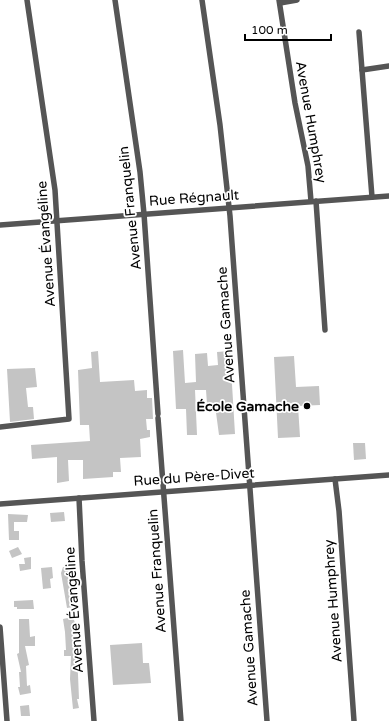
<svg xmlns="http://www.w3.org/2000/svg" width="389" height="721" viewBox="0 0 389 721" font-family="'Varela Round',sans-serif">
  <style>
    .building { fill: #c4c4c4 }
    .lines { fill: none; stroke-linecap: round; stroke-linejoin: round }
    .minor { stroke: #555; stroke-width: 5.5 }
    .poi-dot { fill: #000; stroke: #fff; stroke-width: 1.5 }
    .labels { text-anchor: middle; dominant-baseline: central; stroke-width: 3.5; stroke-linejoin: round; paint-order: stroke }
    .street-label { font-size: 14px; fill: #000; stroke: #fff }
    .poi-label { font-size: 14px; font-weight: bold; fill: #000; stroke: #fff; text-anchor: end }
  </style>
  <rect width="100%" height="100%" fill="#fff"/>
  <g class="building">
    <polygon points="183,350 185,383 196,382 195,354 207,353 208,366 218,365 217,352 230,351 235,434 219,435 215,405 207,404 206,390 195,390 197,435 187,435 186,409 176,409 173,351"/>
    <polygon points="98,351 100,382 134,380 135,391 147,390 147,398 152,398 153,419 146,419 147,430 150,430 150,437 140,439 141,457 120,458 121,472 113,472 113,477 83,479 83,460 68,460 69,481 57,483 57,457 32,459 31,445 90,441 89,425 80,425 78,370 92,368 91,352"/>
    <polygon points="294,356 296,387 319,386 320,405 298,406 300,437 278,438 274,357"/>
    <polygon points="35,368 37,387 26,388 28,407 33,407 34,419 10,422 7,369"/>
    <polygon points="353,443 365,443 366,459 354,460"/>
    <polygon points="64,512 65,521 51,522 50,513"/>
    <polygon points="8,514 28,515 27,522 14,522 14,531 19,531 19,540 9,540"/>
    <polygon points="18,547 22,554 12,558 9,551"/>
    <polygon points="31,557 31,569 20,571 19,564 25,564 24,558"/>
    <polygon points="52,567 53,578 50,579 51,588 43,589 41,568"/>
    <polygon points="63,567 73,570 71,577 69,577 73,607 67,608 61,573"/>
    <polygon points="33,600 34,609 17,609 17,607 14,607 14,601"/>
    <polygon points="73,617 75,623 72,624 74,650 77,650 79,699 77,699 79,708 73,709 70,679 71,656 64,656 64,650 66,650 65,632 63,619"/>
    <polygon points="19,619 29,619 30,637 35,636 35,646 25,646 29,665 26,666 27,686 30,685 31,693 20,695 18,687 20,687 19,672 21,672 17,654 19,653"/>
    <polygon points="142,643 143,663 149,663 151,683 113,685 110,645"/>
    <polygon points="29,705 30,716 21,716 20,706"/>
  </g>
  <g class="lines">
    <g class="minor">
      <polyline points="115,0 140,172 144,214 158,414"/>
      <polyline points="202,0 220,125 230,216 267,721"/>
      <polyline points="279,0 295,103 308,166 311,201"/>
      <polyline points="280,3 297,0"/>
      <polyline points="359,32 372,197"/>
      <polyline points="362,70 389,66"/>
      <polyline points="316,201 325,330"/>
      <polyline points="0,225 389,196"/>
      <polyline points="158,418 181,721"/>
      <polyline points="0,427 69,419 55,190 27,0"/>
      <polyline points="335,479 339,511 354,721"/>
      <polyline points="79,498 82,561 94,721"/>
      <polyline points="0,504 389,475"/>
      <polyline points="0,627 7,721"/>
    </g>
  </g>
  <circle class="poi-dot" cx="307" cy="406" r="4"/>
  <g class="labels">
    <g class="street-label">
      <text transform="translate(311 122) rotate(80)">Avenue Humphrey</text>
      <text transform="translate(194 198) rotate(-4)">Rue Régnault</text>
      <text transform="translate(130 208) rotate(-96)">Avenue Franquelin</text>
      <text transform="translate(46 244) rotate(-94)">Avenue Évangéline</text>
      <text transform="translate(226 325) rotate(-94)">Avenue Gamache</text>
      <text transform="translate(194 477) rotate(-4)">Rue du Père-Divet</text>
      <text transform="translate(157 571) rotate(-94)">Avenue Franquelin</text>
      <text transform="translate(333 601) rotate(-94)">Avenue Humphrey</text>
      <text transform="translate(74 610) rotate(-94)">Avenue Évangéline</text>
      <text transform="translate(249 648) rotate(-94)">Avenue Gamache</text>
    </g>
    <g class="poi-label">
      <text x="299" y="406">École Gamache</text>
    </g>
  </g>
  <path d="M245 34v6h86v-6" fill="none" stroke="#000000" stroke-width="2"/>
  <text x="251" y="34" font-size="12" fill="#000000" stroke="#ffffff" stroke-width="3" paint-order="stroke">100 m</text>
</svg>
